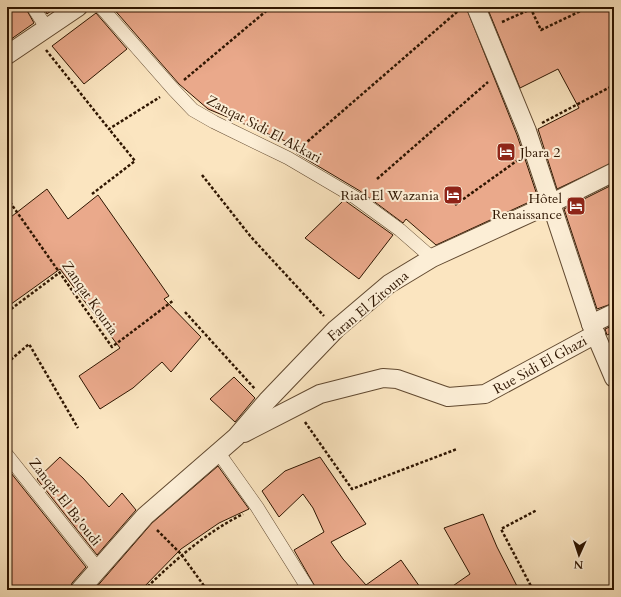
<svg xmlns="http://www.w3.org/2000/svg" width="621" height="597" viewBox="0 0 621 597" font-family="Cardo,serif">
  <style>
    .building { fill: #eaa98b; stroke: #2e1500 }
    .lines { fill: none; stroke-linecap: round; stroke-linejoin: round }
    .pedestrian-casing { stroke: #614930; stroke-width: 14 }
    .minor-casing { stroke: #614930; stroke-width: 20 }
    .path { stroke: #2e1500; stroke-width: 2.5; stroke-dasharray: 3 2; stroke-linecap: butt }
    .pedestrian { stroke: #fceed6; stroke-width: 13 }
    .minor { stroke: #fceed6; stroke-width: 18 }
    .labels { text-anchor: middle; dominant-baseline: central; stroke-width: 4; stroke-linejoin: round; paint-order: stroke }
    .street-label { font-size: 14px; fill: #2e1500; stroke: #fceed6 }
    .poi-label { font-size: 14px; fill: #2e1500; stroke: #fceed6; text-anchor: end }
  </style>
  <rect width="100%" height="100%" fill="#fbe5c0"/>
  <filter id="stains"><feTurbulence type="fractalNoise" baseFrequency=".005" numOctaves="4"/><feColorMatrix values="0 0 0 0 .2 0 0 0 0 .09 0 0 0 0 .02 0 0 0 .5 -.17"/></filter>
  <radialGradient id="worn" r=".72"><stop offset=".6" stop-color="#630" stop-opacity="0"/><stop offset="1" stop-color="#630" stop-opacity=".3"/></radialGradient>
  <g class="building">
    <polygon points="7,7 25,7 34,23 7,42"/>
    <polygon points="43,7 56,7 47,14"/>
    <polygon points="112,7 466,7 517,135 538,198 436,245 406,219 403,223 360,191 296,153 302,148 208,109 179,84"/>
    <polygon points="487,7 614,7 614,162 557,189 538,129 579,108 558,69 520,88"/>
    <polygon points="96,13 127,49 84,84 52,46"/>
    <polygon points="614,184 614,303 597,309 564,209"/>
    <polygon points="47,189 68,219 98,195 169,296 164,299 201,337 171,372 162,362 133,388 100,409 79,376 120,348 60,269 7,307 7,220"/>
    <polygon points="344,200 393,235 359,279 305,238"/>
    <polygon points="614,325 614,332 607,335 605,329"/>
    <polygon points="234,377 255,398 235,422 210,399"/>
    <polygon points="60,457 83,478 109,507 122,493 136,510 97,555 37,479"/>
    <polygon points="320,457 366,524 331,542 343,559 366,585 401,560 422,590 317,590 294,550 324,532 313,508 303,494 279,517 262,491 285,471"/>
    <polygon points="218,466 249,509 219,523 181,549 141,590 94,590 152,523"/>
    <polygon points="7,468 86,567 72,583 70,590 7,590"/>
    <polygon points="483,514 497,547 519,590 447,590 470,574 444,528"/>
  </g>
  <g class="lines">
    <g class="pedestrian-casing">
      <g id="pedestrian">
        <polyline points="33,7 46,27"/>
        <polyline points="101,7 173,89 193,110 214,122 288,158 356,198 400,230 432,258"/>
        <polyline points="218,452 257,507 309,590"/>
        <polyline points="7,455 98,569"/>
      </g>
    </g>
    <g class="minor-casing">
      <g id="minor">
        <polyline points="476,7 527,131 591,324 614,378"/>
        <polyline points="7,55 78,7"/>
        <polyline points="591,324 614,313"/>
        <polyline points="244,433 320,394 383,378 397,379 448,397 485,394 596,334"/>
        <polyline points="80,590 145,516 236,437 267,401 336,329 389,284 432,258 550,204 614,172"/>
      </g>
    </g>
    <g class="path">
      <polyline points="502,22 531,9 541,30 589,7"/>
      <polyline points="46,50 109,129 160,97"/>
      <polyline points="184,80 271,7"/>
      <polyline points="542,123 614,85"/>
      <polyline points="300,148 458,11"/>
      <polyline points="202,175 251,237 324,316"/>
      <polyline points="377,179 488,82"/>
      <polyline points="92,194 135,161 109,129"/>
      <polyline points="7,198 112,347 174,300"/>
      <polyline points="455,205 518,160"/>
      <polyline points="7,312 59,273"/>
      <polyline points="185,312 255,389"/>
      <polyline points="7,363 29,344 78,428"/>
      <polyline points="305,422 352,489 457,449"/>
      <polyline points="157,530 181,554 207,590"/>
      <polyline points="612,572 614,576"/>
      <path d="M144 590C174 561 205 533 243 514"/>
      <polyline points="533,590 501,529 537,510"/>
    </g>
    <use href="#pedestrian" class="pedestrian"/>
    <use href="#minor" class="minor"/>
  </g>
  <defs>
    <g id="hotel-square" transform="scale(1)"><rect x="-9" y="-9" width="18" height="18" rx="4" fill="#8f2418" stroke="#fceed6"/><path d="M-6-4.5h1.5V1H6V5H4.5V3h-9V5H-6ZM-4 0a1.8 1.8 0 1 1 3.6 0ZM.5 0V-2.5h3Q6-2.5 6 0Z" fill="#fff"/></g>
  </defs>
  <g fill-rule="evenodd">
    <use href="#hotel-square" x="506" y="152"/>
    <use href="#hotel-square" x="453" y="195"/>
    <use href="#hotel-square" x="576" y="206"/>
  </g>
  <g class="labels">
    <g class="street-label">
      <text transform="translate(264 129) rotate(28)">Zanqat Sidi El Akkari</text>
      <text transform="translate(90 298) rotate(55)">Zanqat Kouria</text>
      <text transform="translate(368 306) rotate(-40)">Faran El Zitouna</text>
      <text transform="translate(540 365) rotate(-29)">Rue Sidi El Ghazi</text>
      <text transform="translate(65 502) rotate(52)">Zanqat El Ba'oudi</text>
    </g>
    <g class="poi-label">
      <text x="520" y="152" text-anchor="start">Jbara 2</text>
      <text x="439" y="195">Riad El Wazania</text>
      <text x="562" y="198">Hôtel<tspan x="562" dy="16">Renaissance</tspan></text>
    </g>
  </g>
  <rect width="621" height="597" fill="none" stroke="#fbe5c0" stroke-width="24"/>
  <rect x="8" y="8" width="605" height="581" fill="none" stroke="#2e1500" stroke-width="2"/>
  <rect x="12" y="12" width="597" height="573" fill="none" stroke="#2e1500"/>
  <g transform="translate(579 555) rotate(183)" stroke="#fceed6" stroke-width="3" paint-order="stroke">
  <path d="M0-3L7 15L0 10L-7 15Z" fill="#2e1500"/>
  <text y="-6" font-size="11" font-weight="bold" text-anchor="middle" fill="#2e1500">N</text>
  </g>
  <rect width="100%" height="100%" filter="url(#stains)"/>
  <rect width="100%" height="100%" fill="url(#worn)"/>
</svg>
